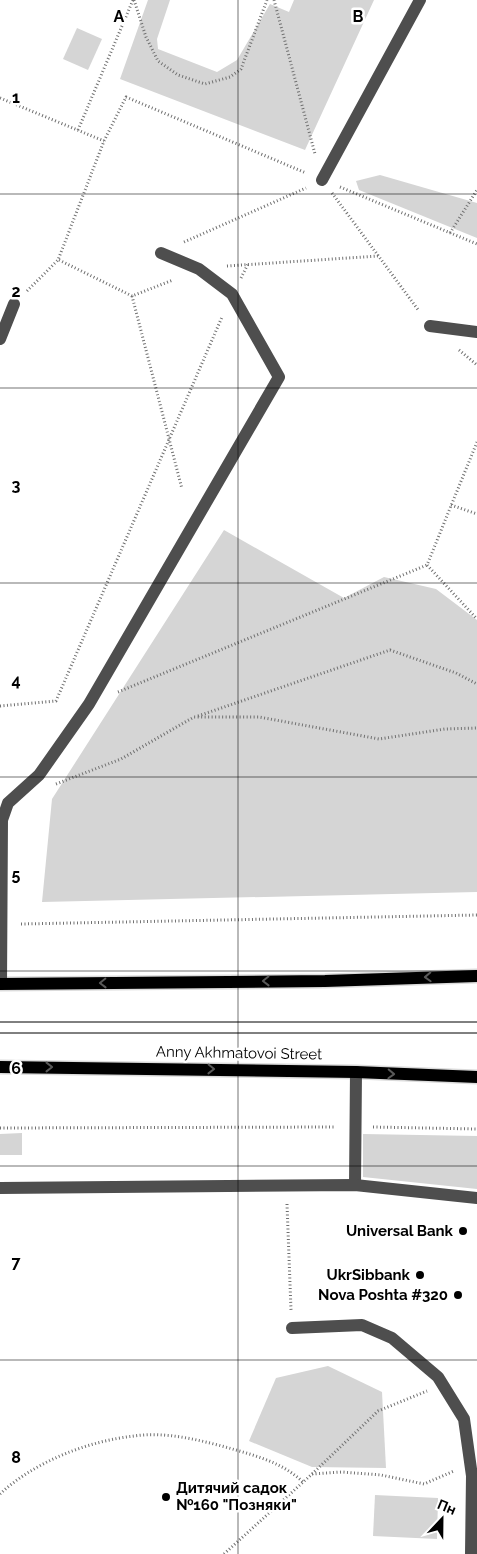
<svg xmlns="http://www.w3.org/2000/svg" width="477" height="1554" viewBox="0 0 477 1554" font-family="Raleway,sans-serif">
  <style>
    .green { fill: #d5d5d5 }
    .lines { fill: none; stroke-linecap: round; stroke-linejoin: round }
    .major-casing { stroke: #dbdbdb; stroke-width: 15 }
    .path { stroke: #707070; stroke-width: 3; stroke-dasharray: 1 2.5; stroke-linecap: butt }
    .minor { stroke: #4e4e4e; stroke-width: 12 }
    .major { stroke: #000; stroke-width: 12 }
    .tram { stroke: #000; stroke-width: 1 }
    .oneway { stroke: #595959 }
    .grid { fill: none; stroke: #000; stroke-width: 1; stroke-opacity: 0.55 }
    .poi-dot { fill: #000; stroke: #fff; stroke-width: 2 }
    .labels { text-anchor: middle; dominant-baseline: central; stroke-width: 5; stroke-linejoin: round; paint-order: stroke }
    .street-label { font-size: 15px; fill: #000; stroke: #fff }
    .poi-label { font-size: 15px; font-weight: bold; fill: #000; stroke: #fff; text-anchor: end }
    .grid-label { font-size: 16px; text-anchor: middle; font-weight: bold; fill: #000; stroke: #fff; stroke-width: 5; stroke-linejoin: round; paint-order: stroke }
  </style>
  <rect width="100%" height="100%" fill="#fff"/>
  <g class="green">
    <polygon points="148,0 170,0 157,39 158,49 217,72 237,60 270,4 289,12 294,0 374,0 305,150 120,79"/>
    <polygon points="77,28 102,39 88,70 63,59"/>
    <polygon points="380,175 477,203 477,238 359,190 356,181"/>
    <polygon points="224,530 344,598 384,577 436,589 477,620 477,892 42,902 52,799"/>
    <polygon points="22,1133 22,1155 0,1155 0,1134"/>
    <polygon points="363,1134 477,1136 477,1189 363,1177"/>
    <polygon points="328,1366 382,1392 386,1468 312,1467 249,1441 276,1378"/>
    <polygon points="375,1495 438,1498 437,1539 373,1536"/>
  </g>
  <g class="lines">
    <g class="major-casing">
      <g id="major">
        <polyline points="0,984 325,981 477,976"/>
        <polyline points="0,1067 356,1072 477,1077"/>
      </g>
    </g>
    <g class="path">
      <polyline points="134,0 146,37 158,61 178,75 205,84 230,77 241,69 267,0"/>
      <polyline points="274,0 315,154"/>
      <polyline points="0,98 104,141"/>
      <polyline points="78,130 133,0"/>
      <polyline points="340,187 477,244"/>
      <polyline points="332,193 419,311"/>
      <polyline points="450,233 477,190"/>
      <polyline points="184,242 306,188"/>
      <polyline points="59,260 132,296 173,280"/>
      <polyline points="227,266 378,256"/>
      <polyline points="241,278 248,264"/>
      <polyline points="27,291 58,260 104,141 126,97 306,173"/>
      <polyline points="132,296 182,489"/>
      <polyline points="459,350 477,365"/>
      <polyline points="477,442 427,565 477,619"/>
      <polyline points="451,505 477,514"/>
      <polyline points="118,692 427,565"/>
      <polyline points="0,706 56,701 222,317"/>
      <polyline points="198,716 390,650 456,673 477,684"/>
      <polyline points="56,784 121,759 194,717 259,717 379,739 445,729 477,728"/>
      <polyline points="21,924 477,915"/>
      <polyline points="373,1127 477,1129"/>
      <polyline points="0,1128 336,1127"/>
      <polyline points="287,1204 291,1310"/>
      <polyline points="312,1474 378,1411 427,1391"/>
      <path d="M0 1494C34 1462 88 1441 134 1436 167 1431 204 1441 236 1450 260 1457 284 1464 303 1482"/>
      <polyline points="224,1554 312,1474 342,1472 381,1475 424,1484 454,1471"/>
    </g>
    <g class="minor">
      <polyline points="322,180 420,0"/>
      <polyline points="430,326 477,332"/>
      <polyline points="0,339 14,304"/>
      <polyline points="1,984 2,820 8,803 39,775 89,704 279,377 232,294 199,269 161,253"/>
      <polyline points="355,1185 356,1072"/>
      <polyline points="0,1188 355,1185 477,1198"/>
      <polyline points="292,1328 362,1325 392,1338 438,1377 464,1419 472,1476 471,1554"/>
    </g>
    <use href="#major" class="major"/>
    <g class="tram">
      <polyline points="0,1022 477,1022"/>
      <polyline points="0,1033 477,1033"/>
    </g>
  </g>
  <defs><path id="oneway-chevron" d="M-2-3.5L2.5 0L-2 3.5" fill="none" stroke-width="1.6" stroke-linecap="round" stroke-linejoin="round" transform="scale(1.25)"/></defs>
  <g class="oneway">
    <use href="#oneway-chevron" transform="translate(428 977) rotate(178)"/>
    <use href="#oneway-chevron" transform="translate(266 981) rotate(179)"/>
    <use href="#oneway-chevron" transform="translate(103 983) rotate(179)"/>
    <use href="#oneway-chevron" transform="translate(49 1067)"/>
    <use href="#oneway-chevron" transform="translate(211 1069) rotate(1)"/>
    <use href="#oneway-chevron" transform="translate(391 1074) rotate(2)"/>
  </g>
  <path class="grid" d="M238 0V1554M0 194H477M0 388H477M0 583H477M0 777H477M0 971H477M0 1166H477M0 1360H477"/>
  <g class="poi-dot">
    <circle cx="463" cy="1231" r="5"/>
    <circle cx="420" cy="1275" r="5"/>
    <circle cx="458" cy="1295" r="5"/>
    <circle cx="166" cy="1497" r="5"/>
  </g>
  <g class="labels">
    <g class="street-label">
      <text transform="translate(239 1053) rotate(1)">Anny Akhmatovoi Street</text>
    </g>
    <g class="poi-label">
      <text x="453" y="1231">Universal Bank</text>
      <text x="410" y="1275">UkrSibbank</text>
      <text x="448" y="1295">Nova Poshta #320</text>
      <text x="176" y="1488" text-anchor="start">Дитячий садок<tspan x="176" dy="17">№160 "Позняки"</tspan></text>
    </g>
  </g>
  <g class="grid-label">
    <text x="119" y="22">A</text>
    <text x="358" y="22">B</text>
    <text x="16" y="103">1</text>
    <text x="16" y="297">2</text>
    <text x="16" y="491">3</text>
    <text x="16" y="686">4</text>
    <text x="16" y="880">5</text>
    <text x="16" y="1074">6</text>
    <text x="16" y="1268">7</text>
    <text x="16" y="1463">8</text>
  </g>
  <g transform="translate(442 1519) rotate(22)" stroke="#ffffff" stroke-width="4" paint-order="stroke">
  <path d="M0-4L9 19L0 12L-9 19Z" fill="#000000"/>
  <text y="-8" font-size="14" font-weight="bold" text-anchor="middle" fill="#000000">Пн</text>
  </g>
</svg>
